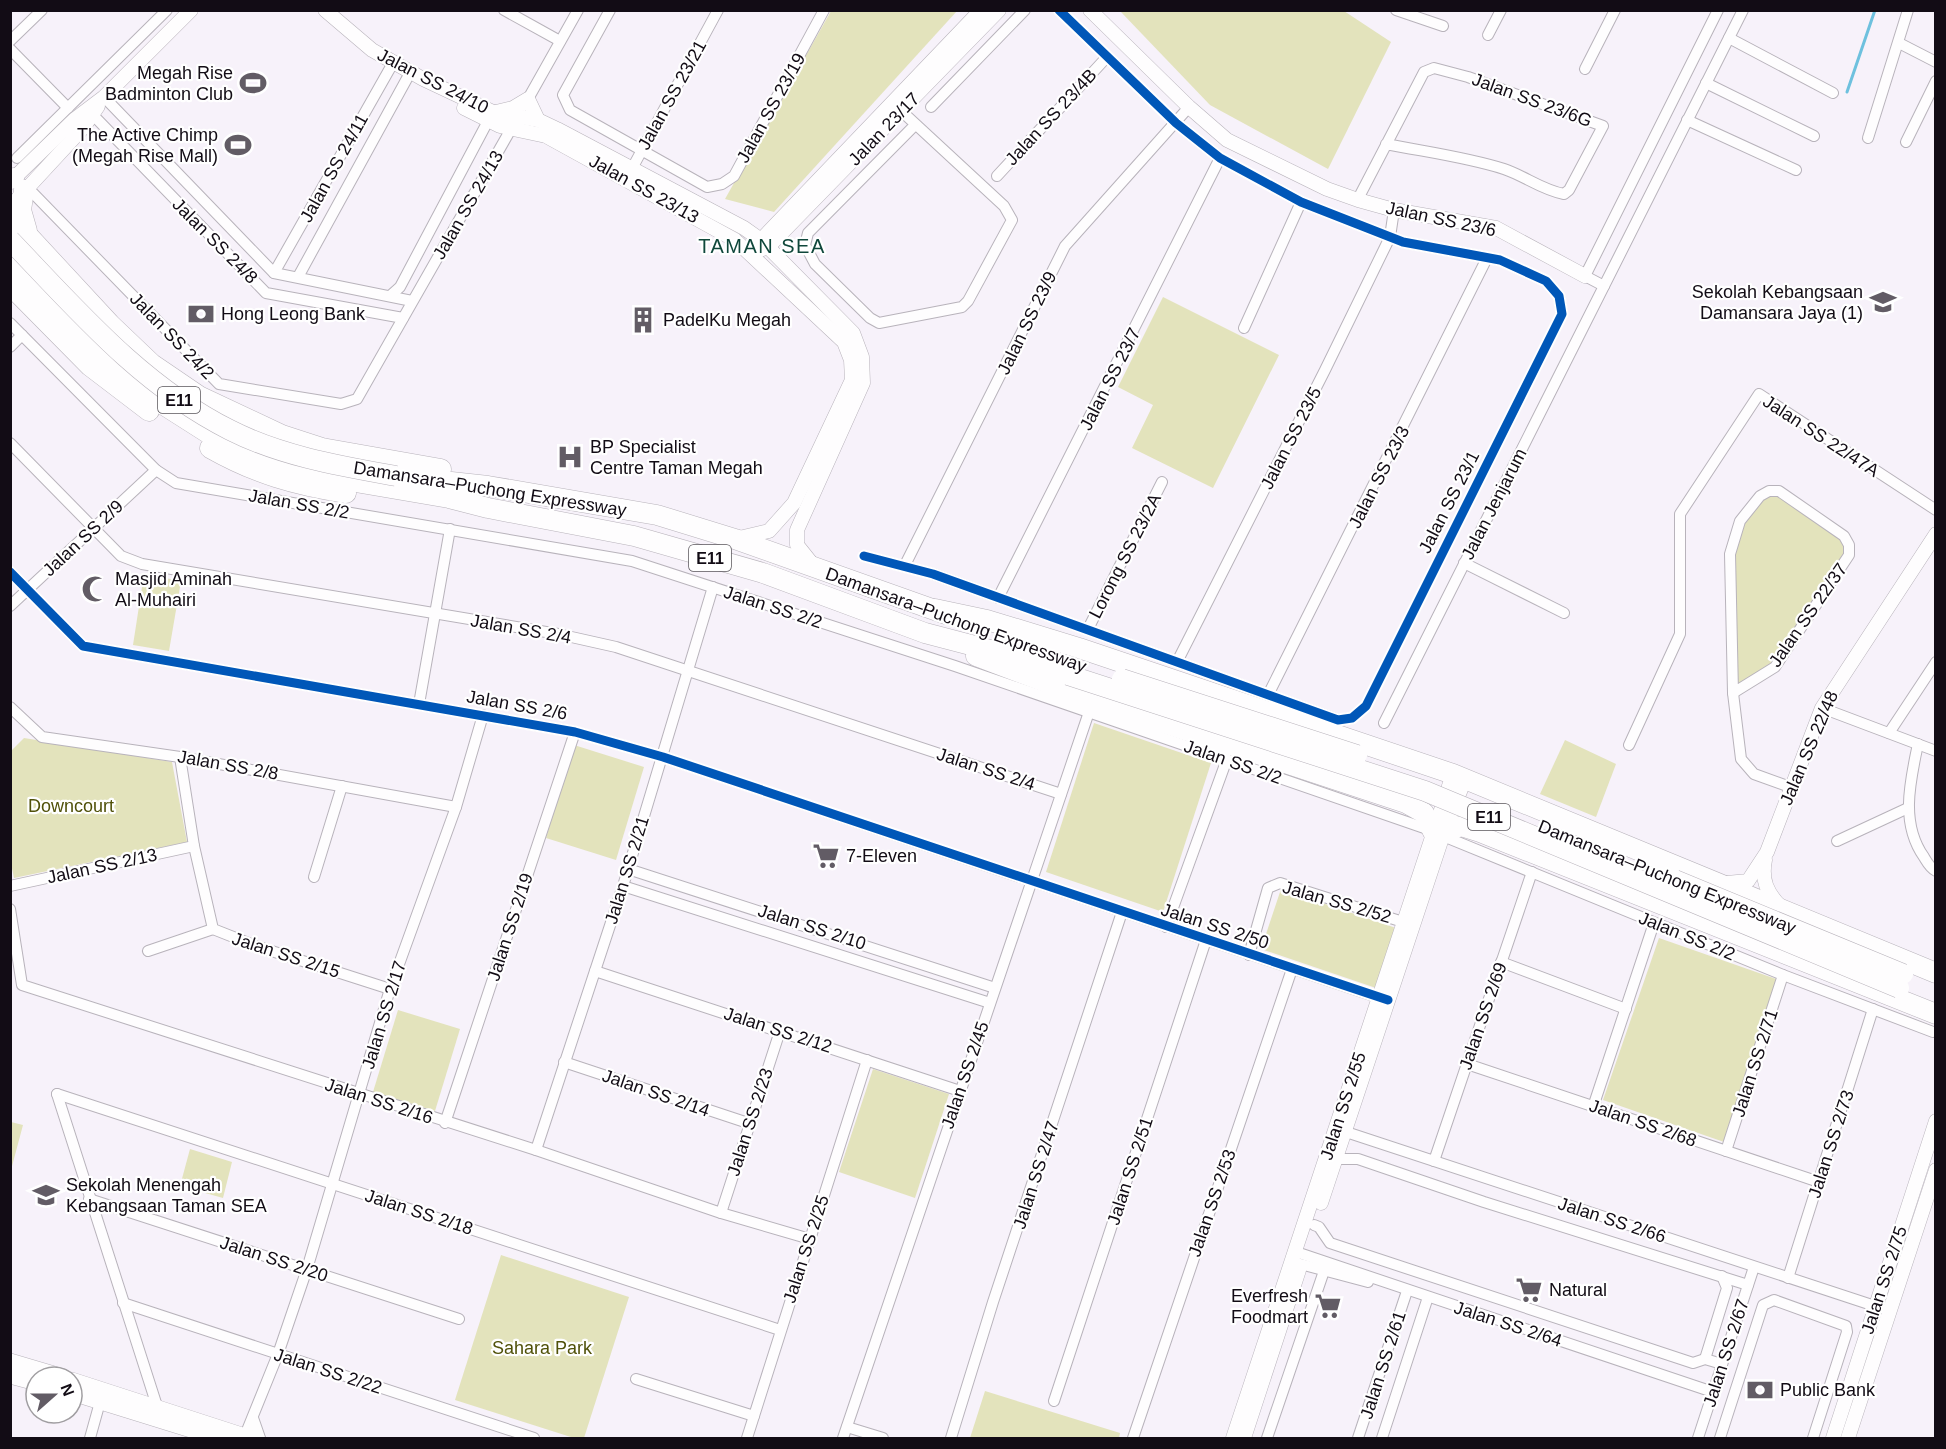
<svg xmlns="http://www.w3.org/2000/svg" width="1946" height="1449" viewBox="0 0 1946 1449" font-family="Arial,sans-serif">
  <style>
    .green { fill: #e3e3bc }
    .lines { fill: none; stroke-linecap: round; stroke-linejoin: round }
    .stream { stroke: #6ec1de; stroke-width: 3 }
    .minor-casing { stroke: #b8b3bb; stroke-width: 12 }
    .tertiary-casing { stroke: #b8b3bb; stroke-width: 15 }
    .secondary-casing { stroke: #b8b3bb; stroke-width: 16 }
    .motorway-casing { stroke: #b8b3bb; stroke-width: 21 }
    .minor { stroke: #fefdfe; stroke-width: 10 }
    .tertiary { stroke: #fefdfe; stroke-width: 14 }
    .secondary { stroke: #fefdfe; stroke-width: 15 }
    .motorway { stroke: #fefdfe; stroke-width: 20 }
    .motorway-bridge-casing { stroke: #b8b3bb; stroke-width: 21; stroke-linecap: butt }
    .motorway-bridge { stroke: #fefdfe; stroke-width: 20 }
    .cycleway-casing { stroke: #fff; stroke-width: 13 }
    .cycleway { stroke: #0057b8; stroke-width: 9 }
    .labels { text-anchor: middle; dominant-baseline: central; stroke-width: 4.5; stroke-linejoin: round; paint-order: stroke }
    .shield { fill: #fff; stroke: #59555b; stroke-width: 1.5 }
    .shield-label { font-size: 16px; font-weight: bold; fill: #120c15 }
    .poi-label { font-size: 18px; fill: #120c15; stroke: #fff; text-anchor: start }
    .street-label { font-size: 18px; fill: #120c15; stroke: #fff }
    .park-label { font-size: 18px; fill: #505109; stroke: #fff }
    .neighbourhood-label { font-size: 20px; letter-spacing: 1.5px; fill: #0f473b; stroke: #fff }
  </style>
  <rect width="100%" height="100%" fill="#f7f2fa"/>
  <g class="green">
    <polygon points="831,11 957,11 774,212 725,199"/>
    <polygon points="1120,11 1344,11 1391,42 1328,169 1210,105"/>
    <polygon points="1163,297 1279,355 1213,488 1132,448 1153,405 1118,387"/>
    <polygon points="1779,494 1841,538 1846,557 1775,666 1734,690 1731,556 1741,524 1758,500"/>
    <polygon points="144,574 181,581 169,651 133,645"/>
    <polygon points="1094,723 1211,763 1163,912 1046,872"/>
    <polygon points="24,738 172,762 187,842 14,878 10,859 10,752"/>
    <polygon points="1565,740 1616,764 1596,817 1540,794"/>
    <polygon points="574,745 644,767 616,860 546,838"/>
    <polygon points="1281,889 1396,928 1376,988 1261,949"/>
    <polygon points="1659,938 1779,980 1724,1142 1603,1100"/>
    <polygon points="398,1010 460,1029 435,1111 373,1092"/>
    <polygon points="873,1069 949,1094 915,1198 839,1172"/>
    <polygon points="11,1122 23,1125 11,1170 10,1122"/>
    <polygon points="190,1149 232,1162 223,1198 180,1186"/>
    <polygon points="501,1255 629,1297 584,1438 574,1438 455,1400"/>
    <polygon points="985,1391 1120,1433 1119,1438 970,1438"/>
  </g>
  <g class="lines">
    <polyline class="stream" points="1847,92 1875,10"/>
    <g class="minor-casing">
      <g id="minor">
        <polyline points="504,10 560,41"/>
        <polyline points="610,10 563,95 570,110 707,187 722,184 734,176 824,10"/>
        <polyline points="1396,10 1443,26"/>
        <polyline points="1488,35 1501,10"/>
        <polyline points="1729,38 1833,93"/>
        <polyline points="10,41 42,10"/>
        <polyline points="1899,43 1936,62"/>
        <polyline points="10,49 68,108"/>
        <polyline points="1585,69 1615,10"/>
        <polyline points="1706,83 1814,136"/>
        <polyline points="104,97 274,273 412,301"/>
        <polyline points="524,106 578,10"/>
        <polyline points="897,107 1004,206 1012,220 968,301 962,307 879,323 870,318 815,264 805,245 808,233 915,125"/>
        <polyline points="931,107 1025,10"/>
        <polyline points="92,114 266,293 403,318"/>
        <polyline points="1687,120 1796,170"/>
        <polyline points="1868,138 1908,10"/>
        <polyline points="1906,142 1936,81"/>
        <polyline points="17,158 167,10"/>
        <polyline points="629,174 718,10"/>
        <polyline points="997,176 1106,58"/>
        <polyline points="27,187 219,384 341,404 357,399 515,122"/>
        <path d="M1358 200 1360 195 1424 72 1434 68 1468 77 1603 126 1569 190 1564 194C1542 190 1525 176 1504 169 1466 157 1426 152 1386 144"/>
        <polyline points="274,273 393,63"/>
        <polyline points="298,277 410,73"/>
        <polyline points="1604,286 1585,276 1718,10"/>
        <polyline points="390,296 400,287 488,121"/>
        <polyline points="10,323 156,470 176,483 632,561 955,666 1433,831"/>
        <polyline points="1244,328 1301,202"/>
        <polyline points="10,347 22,335"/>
        <polyline points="10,443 121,556 142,564 558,634 616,647 1061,794"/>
        <polygon points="1769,491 1779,491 1844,536 1849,545 1849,555 1775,667 1733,693 1730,554 1740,521 1760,496"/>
        <polyline points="864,556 933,574 1338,720 1352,718 1366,706 1562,314 1559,296 1546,281 1500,260 1403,242 1301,202 1220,158 1176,123 1059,10"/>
        <polyline points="1464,563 1564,613"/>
        <polyline points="905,565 1065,246 1189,107"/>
        <polyline points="10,572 83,646 575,732 663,757 1386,1000"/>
        <polyline points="998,598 1220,158"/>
        <polyline points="10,606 156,470"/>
        <polyline points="1088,629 1162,482"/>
        <polyline points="1177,662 1325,370 1390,237 1394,210"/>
        <polyline points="1733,693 1741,759 1754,774 1790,787"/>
        <polyline points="1268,695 1487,258"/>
        <polyline points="419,704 450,529"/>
        <polyline points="10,707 42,737 180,757 456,807"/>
        <polyline points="1822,708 1936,751"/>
        <polyline points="1384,723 1743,10"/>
        <polyline points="1889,733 1936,662"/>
        <path d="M1918 744C1910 782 1900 823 1924 857 1927 862 1930 868 1936 871"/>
        <polyline points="1629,745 1680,634 1680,514 1759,394 1936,510"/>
        <polyline points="180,757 194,846 213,929 256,946 390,989"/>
        <polyline points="1443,836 1783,975 1933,1032"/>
        <polyline points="1837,841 1908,808"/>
        <polyline points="628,869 995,988"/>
        <polyline points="314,877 342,786"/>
        <polyline points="10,886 194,846"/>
        <polyline points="623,886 990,1003"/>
        <polyline points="10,909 22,985 536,1150 721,1213 810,1239"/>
        <polyline points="1166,927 1227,759"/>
        <polyline points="148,951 213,929"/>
        <polyline points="1249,955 1268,888 1280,883 1403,922"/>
        <polyline points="1501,962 1626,1009"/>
        <polyline points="595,971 960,1091"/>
        <polyline points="564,1062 748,1123"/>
        <polyline points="1467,1064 1819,1182"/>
        <polyline points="57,1094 780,1330"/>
        <polyline points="57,1094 157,1406"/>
        <polyline points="1593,1107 1654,923"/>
        <polyline points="445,1123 575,732"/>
        <polyline points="1340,1130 1881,1308"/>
        <polyline points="536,1150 623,886 713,587"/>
        <polyline points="1726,1151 1783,975"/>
        <polyline points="1336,1159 1358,1159 1484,1202 1748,1285"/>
        <polyline points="1434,1161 1532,872"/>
        <polyline points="89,1199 459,1319"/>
        <polyline points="721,1213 780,1031"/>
        <polyline points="1314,1225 1319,1227 1330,1243 1693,1363 1705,1359 1722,1364"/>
        <polyline points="1296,1252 1713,1392"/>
        <polyline points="1293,1262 1368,1282"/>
        <polyline points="1788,1278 1873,1009"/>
        <polyline points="123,1303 534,1438"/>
        <polyline points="1705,1359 1727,1288 1722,1276"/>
        <polyline points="636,1379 754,1416"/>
        <polyline points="1054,1401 1206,940"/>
        <polyline points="253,1418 260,1438"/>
        <polyline points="847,1427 883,1438"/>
        <polyline points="90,1438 100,1402"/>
        <polyline points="244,1438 278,1354 307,1269 390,989 456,807 483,715"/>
        <polyline points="747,1438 867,1060"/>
        <polyline points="843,1438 1089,712"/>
        <polyline points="951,1438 993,1302 1122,912"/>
        <polyline points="1133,1438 1292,969"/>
        <polyline points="1267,1438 1324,1271"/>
        <polyline points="1358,1438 1407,1291"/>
        <polyline points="1382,1438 1428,1297"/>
        <polyline points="1698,1438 1754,1267"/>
        <polyline points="1720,1438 1763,1305 1774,1300 1846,1326 1847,1332 1813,1438"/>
      </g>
    </g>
    <g class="tertiary-casing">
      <g id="tertiary">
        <polyline points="325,10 372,50 423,79 493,112 538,120 557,129 744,228 761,240 853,333 862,357 863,383 797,530 797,545 813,565"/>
        <polyline points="1090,10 1189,107 1227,140 1327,189 1358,200 1394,210 1496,228 1585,276"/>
        <polyline points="464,108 500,126 546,136 735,240 844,342 851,360 852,380 794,503 769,531 735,539"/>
        <polyline points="496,112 513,108 528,99 538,120"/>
        <polyline points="10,182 75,119 104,97 191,10"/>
        <polyline points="10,207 83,128 98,106"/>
        <polyline points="758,246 761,240 981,10"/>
        <polyline points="760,250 768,247 999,10"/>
        <path d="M1765 860C1761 880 1767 893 1781 907"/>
        <polyline points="1727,883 1748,881 1767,852 1822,708 1936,534"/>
        <polyline points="1321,1203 1444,832 1465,779"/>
        <polyline points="1233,1438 1453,774"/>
        <polyline points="1244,1438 1299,1270"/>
        <polyline points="1833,1438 1936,1121"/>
        <polyline points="1848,1438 1936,1170"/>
      </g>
    </g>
    <g class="secondary-casing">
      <g id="secondary">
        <polyline points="10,1361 64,1377"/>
        <polyline points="10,1376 36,1383"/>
        <polyline points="72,1380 251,1438"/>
        <polyline points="72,1393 217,1438"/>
      </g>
    </g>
    <g class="motorway-casing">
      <g id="motorway">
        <polyline points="10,179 14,178"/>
        <polyline points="24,190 21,210 27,231"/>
        <polyline points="10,216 110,324 152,364 199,396 282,435 322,448 441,469"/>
        <polyline points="10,261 97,350 145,393 222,442 277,463 332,478 449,498 488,508 634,536 763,573 925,633 1009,655 1068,675"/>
        <polyline points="10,285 90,366 149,411"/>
        <path d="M210 448C256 474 295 485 346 493"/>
        <polyline points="396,476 488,486 657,515 735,539 946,614"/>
        <polyline points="935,609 987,620 1079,648 1453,774 1936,973"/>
        <polyline points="976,656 1085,697 1406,803 1424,813 1433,832"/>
        <polyline points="1444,832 1461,826 1480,832 1936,1014"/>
      </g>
    </g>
    <use href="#minor" class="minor"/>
    <use href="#tertiary" class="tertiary"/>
    <use href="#secondary" class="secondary"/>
    <use href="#motorway" class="motorway"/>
    <g class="motorway-bridge-casing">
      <g id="motorway-bridge">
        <path d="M10 240C77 310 142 386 230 430 281 456 340 466 396 476"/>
        <polyline points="1068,675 1425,791 1899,988"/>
        <polyline points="1122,679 1357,755"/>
        <polyline points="1675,880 1903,974"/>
      </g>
    </g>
    <use href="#motorway-bridge" class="motorway-bridge"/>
    <g class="cycleway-casing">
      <g id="cycleway">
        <polyline points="864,556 933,574 1338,720 1352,718 1366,706 1562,314 1559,296 1546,281 1500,260 1403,242 1301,202 1220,158 1176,123 1059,10"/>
        <polyline points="10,572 83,646 575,732 663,757 1388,1000"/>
      </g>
    </g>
    <use href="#cycleway" class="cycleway"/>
  </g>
  <defs>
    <g id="stadium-bare" transform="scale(2.07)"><path d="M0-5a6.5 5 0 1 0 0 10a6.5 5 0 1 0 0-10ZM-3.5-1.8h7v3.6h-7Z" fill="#625c65" stroke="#fff" stroke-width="2.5" paint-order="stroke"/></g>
    <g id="school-bare" transform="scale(2.07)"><path d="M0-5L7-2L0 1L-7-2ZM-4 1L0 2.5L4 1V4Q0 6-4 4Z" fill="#625c65" stroke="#fff" stroke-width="2.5" paint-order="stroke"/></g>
    <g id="bank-bare" transform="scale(2.07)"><path d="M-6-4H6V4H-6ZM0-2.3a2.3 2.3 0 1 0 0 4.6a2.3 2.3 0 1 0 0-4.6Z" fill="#625c65" stroke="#fff" stroke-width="2.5" paint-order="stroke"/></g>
    <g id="building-bare" transform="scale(2.07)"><path d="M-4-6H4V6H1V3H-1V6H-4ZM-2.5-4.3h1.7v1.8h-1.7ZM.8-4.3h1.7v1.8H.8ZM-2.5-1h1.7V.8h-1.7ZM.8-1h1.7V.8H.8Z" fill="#625c65" stroke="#fff" stroke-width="2.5" paint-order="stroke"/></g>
    <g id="hospital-bare" transform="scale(2.07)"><path d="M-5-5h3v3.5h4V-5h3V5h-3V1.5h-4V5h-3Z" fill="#625c65" stroke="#fff" stroke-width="2.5" paint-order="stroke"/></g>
    <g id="mosque-bare" transform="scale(2.07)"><path d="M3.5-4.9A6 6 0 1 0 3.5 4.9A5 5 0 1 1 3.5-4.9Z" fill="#625c65" stroke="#fff" stroke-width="2.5" paint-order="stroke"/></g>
    <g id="supermarket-bare" transform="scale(2.07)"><path d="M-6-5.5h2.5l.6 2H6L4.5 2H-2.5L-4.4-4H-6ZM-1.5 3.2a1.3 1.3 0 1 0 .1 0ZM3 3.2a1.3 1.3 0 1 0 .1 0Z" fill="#625c65" stroke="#fff" stroke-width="2.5" paint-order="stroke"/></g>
  </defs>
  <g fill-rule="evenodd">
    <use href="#stadium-bare" x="253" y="83"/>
    <use href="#stadium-bare" x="238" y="145"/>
    <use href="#school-bare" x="1883" y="302"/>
    <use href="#bank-bare" x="201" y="314"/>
    <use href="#building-bare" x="643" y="320"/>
    <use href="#hospital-bare" x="570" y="457"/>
    <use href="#mosque-bare" x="95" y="589"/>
    <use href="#supermarket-bare" x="826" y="856"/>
    <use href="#school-bare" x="46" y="1195"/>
    <use href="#supermarket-bare" x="1529" y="1290"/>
    <use href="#supermarket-bare" x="1328" y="1306"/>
    <use href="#bank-bare" x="1760" y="1390"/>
  </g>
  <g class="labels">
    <g class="shield">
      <rect x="158" y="387" width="42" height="26" rx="4.5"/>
      <rect x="689" y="545" width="42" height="26" rx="4.5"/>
      <rect x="1468" y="804" width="42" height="26" rx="4.5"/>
    </g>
    <g class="shield-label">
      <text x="179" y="400">E11</text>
      <text x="710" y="558">E11</text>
      <text x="1489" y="817">E11</text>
    </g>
    <g class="poi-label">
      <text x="233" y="73" text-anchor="end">Megah Rise<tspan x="233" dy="21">Badminton Club</tspan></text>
      <text x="218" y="135" text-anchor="end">The Active Chimp<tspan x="218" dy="21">(Megah Rise Mall)</tspan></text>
      <text x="1863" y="292" text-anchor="end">Sekolah Kebangsaan<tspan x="1863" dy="21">Damansara Jaya (1)</tspan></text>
      <text x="221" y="314">Hong Leong Bank</text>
      <text x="663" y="320">PadelKu Megah</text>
      <text x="590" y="447">BP Specialist<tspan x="590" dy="21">Centre Taman Megah</tspan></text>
      <text x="115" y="579">Masjid Aminah<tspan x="115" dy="21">Al-Muhairi</tspan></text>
      <text x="846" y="856">7-Eleven</text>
      <text x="66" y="1185">Sekolah Menengah<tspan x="66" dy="21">Kebangsaan Taman SEA</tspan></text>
      <text x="1549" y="1290">Natural</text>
      <text x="1308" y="1296" text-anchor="end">Everfresh<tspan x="1308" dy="21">Foodmart</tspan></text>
      <text x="1780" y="1390">Public Bank</text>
    </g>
    <g class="street-label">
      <text transform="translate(433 81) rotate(27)">Jalan SS 24/10</text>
      <text transform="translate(672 95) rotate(-61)">Jalan SS 23/21</text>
      <text transform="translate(1532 100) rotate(20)">Jalan SS 23/6G</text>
      <text transform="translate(771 108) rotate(-61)">Jalan SS 23/19</text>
      <text transform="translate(1051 117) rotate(-47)">Jalan SS 23/4B</text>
      <text transform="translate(884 129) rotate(-46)">Jalan 23/17</text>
      <text transform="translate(334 168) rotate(-61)">Jalan SS 24/11</text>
      <text transform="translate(644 189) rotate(29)">Jalan SS 23/13</text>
      <text transform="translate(468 205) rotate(-60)">Jalan SS 24/13</text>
      <text transform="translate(1441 219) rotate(12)">Jalan SS 23/6</text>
      <text transform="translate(215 241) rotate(45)">Jalan SS 24/8</text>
      <text transform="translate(1027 323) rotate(-64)">Jalan SS 23/9</text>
      <text transform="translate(172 336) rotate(46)">Jalan SS 24/2</text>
      <text transform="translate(1110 379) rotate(-63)">Jalan SS 23/7</text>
      <text transform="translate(1821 436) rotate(33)">Jalan SS 22/47A</text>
      <text transform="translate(1291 438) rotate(-63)">Jalan SS 23/5</text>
      <text transform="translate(1379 477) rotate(-63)">Jalan SS 23/3</text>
      <text transform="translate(490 489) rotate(9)">Damansara–Puchong Expressway</text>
      <text transform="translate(1449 502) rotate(-63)">Jalan SS 23/1</text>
      <text transform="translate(299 504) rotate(10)">Jalan SS 2/2</text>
      <text transform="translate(1494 504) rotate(-63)">Jalan Jenjarum</text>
      <text transform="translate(83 538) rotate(-43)">Jalan SS 2/9</text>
      <text transform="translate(1125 556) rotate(-63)">Lorong SS 23/2A</text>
      <text transform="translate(773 607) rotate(18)">Jalan SS 2/2</text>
      <text transform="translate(1808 615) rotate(-55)">Jalan SS 22/37</text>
      <text transform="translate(956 620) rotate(20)">Damansara–Puchong Expressway</text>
      <text transform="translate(521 629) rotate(10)">Jalan SS 2/4</text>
      <text transform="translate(517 705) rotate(10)">Jalan SS 2/6</text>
      <text transform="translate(1809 748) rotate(-67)">Jalan SS 22/48</text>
      <text transform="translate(1233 762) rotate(19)">Jalan SS 2/2</text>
      <text transform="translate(228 765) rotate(10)">Jalan SS 2/8</text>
      <text transform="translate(986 769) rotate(18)">Jalan SS 2/4</text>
      <text transform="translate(102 866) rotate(-12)">Jalan SS 2/13</text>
      <text transform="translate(627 870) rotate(-73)">Jalan SS 2/21</text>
      <text transform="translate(1667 877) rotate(22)">Damansara–Puchong Expressway</text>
      <text transform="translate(1337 902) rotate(16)">Jalan SS 2/52</text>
      <text transform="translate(1215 926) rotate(18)">Jalan SS 2/50</text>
      <text transform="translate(510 927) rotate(-72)">Jalan SS 2/19</text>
      <text transform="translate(812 927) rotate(18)">Jalan SS 2/10</text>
      <text transform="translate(1687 936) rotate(22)">Jalan SS 2/2</text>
      <text transform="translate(286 955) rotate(18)">Jalan SS 2/15</text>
      <text transform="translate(384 1015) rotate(-73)">Jalan SS 2/17</text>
      <text transform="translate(1483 1016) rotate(-71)">Jalan SS 2/69</text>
      <text transform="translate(778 1030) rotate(18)">Jalan SS 2/12</text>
      <text transform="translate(1755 1063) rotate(-72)">Jalan SS 2/71</text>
      <text transform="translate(965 1075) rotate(-71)">Jalan SS 2/45</text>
      <text transform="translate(656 1093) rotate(19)">Jalan SS 2/14</text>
      <text transform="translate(379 1101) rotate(18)">Jalan SS 2/16</text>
      <text transform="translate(1343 1106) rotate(-72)">Jalan SS 2/55</text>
      <text transform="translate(750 1122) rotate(-72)">Jalan SS 2/23</text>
      <text transform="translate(1643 1123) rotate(19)">Jalan SS 2/68</text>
      <text transform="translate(1831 1144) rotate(-72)">Jalan SS 2/73</text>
      <text transform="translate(1130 1171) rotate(-72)">Jalan SS 2/51</text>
      <text transform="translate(1036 1175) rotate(-72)">Jalan SS 2/47</text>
      <text transform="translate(1212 1203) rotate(-71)">Jalan SS 2/53</text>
      <text transform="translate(419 1212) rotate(18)">Jalan SS 2/18</text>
      <text transform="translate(1612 1220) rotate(18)">Jalan SS 2/66</text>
      <text transform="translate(806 1249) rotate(-72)">Jalan SS 2/25</text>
      <text transform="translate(274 1259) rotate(18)">Jalan SS 2/20</text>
      <text transform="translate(1884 1280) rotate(-72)">Jalan SS 2/75</text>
      <text transform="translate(1508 1324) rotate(18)">Jalan SS 2/64</text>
      <text transform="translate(1726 1353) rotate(-72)">Jalan SS 2/67</text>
      <text transform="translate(1383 1365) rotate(-72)">Jalan SS 2/61</text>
      <text transform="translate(328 1371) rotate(18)">Jalan SS 2/22</text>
    </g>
    <g class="park-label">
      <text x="71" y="806">Downcourt</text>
      <text x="542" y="1348">Sahara Park</text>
    </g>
    <g class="neighbourhood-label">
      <text x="762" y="246">TAMAN SEA</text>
    </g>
  </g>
  <rect width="1946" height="1449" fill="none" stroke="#120c15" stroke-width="24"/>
  <g transform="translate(54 1395) rotate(69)"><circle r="28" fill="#ffffff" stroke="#a09ea1" stroke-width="1.5"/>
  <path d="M0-4.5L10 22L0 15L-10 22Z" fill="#625c65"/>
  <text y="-9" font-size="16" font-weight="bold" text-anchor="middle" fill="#120c15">N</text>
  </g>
</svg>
